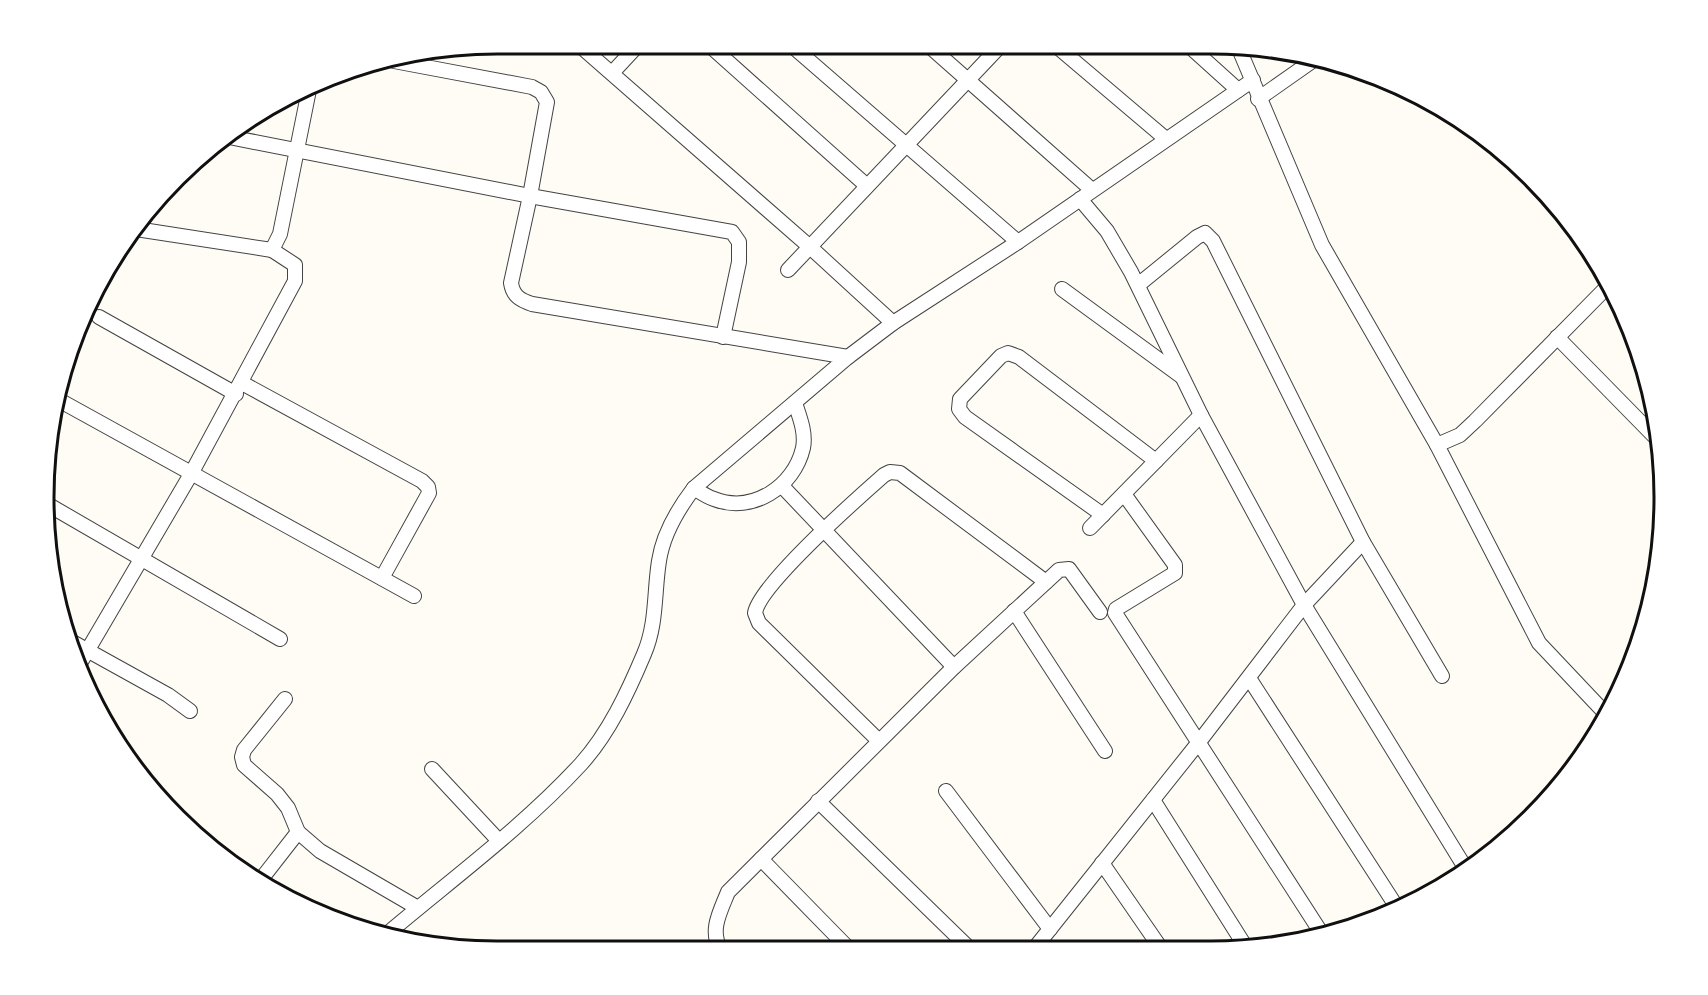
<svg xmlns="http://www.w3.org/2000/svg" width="1708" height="995" viewBox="0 0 1708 995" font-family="'Playfair Display',serif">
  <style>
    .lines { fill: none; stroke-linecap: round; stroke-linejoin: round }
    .street-casing { stroke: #434343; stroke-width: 16 }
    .street { stroke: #fff; stroke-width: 14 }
    .rim { fill: none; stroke: #101010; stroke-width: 3 }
  </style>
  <rect width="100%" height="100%" fill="#fefcf4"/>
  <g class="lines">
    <g class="street-casing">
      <g id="street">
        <polyline points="578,44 810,247 893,323"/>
        <polyline points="708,44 867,186"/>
        <polyline points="790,44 1018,242"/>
        <polyline points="927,44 1092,190"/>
        <polyline points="1054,44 1166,139"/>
        <polyline points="1187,44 1238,90"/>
        <polyline points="1237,44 1322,245 1437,445 1539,643 1607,715"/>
        <polyline points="394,61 532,87 541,92 547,102 530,196 732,232 739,242 739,262 723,337"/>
        <polyline points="612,73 639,44"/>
        <polyline points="1258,99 1315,59"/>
        <path d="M224 136 530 196 511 283C513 296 520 300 532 304L848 357 694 488C678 509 663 534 659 561 654 592 657 624 644 654 628 692 609 733 581 764 523 827 452 879 387 934"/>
        <polyline points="1080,199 1107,231 1131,272 1201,415 1304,605 1466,869"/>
        <polyline points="136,229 272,250 280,234 309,90"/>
        <polyline points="788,270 1002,44"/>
        <polyline points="1138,285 1197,237 1205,233 1213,241 1363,542 1442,676"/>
        <polyline points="1062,289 1181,376"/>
        <polyline points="99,317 236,394"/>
        <polyline points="1557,337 1659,441"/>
        <polyline points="848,357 893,323 1018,242 1253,80"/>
        <polyline points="242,383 422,481 428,487 429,493 382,578"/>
        <polyline points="57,399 414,596"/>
        <polyline points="1437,445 1460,435 1475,421 1609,285"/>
        <polyline points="782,486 954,667"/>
        <path d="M694 488C700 492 707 497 714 499 752 514 794 487 803 448 806 433 800 418 795 403"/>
        <polyline points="1124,494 1175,565 1175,573 1116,609 1115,613 1322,934"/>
        <polyline points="47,504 280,639"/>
        <polyline points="1103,515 965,417 959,409 960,399 1001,356 1008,353 1019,357 1156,461"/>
        <polyline points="1090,528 1201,415"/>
        <polyline points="1014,611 1105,751"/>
        <polyline points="67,639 168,695 190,711"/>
        <polyline points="79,665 191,474 295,281 295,265 272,250"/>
        <polyline points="1249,678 1398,909"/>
        <polyline points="285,699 244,750 242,757 244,765 277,794 288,808 298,832 320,851 418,908"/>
        <path d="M879 741 759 623 755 613C759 585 859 497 884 475L890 472 900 473 1046 582"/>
        <polyline points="432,769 499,841"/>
        <polyline points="946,791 1050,929"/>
        <polyline points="1153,800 1247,949"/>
        <polyline points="818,801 971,950"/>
        <polyline points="761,859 850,950"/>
        <polyline points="1102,863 1162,950"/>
        <polyline points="259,882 298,832"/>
        <polyline points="1034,949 1199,742 1304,605 1363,542"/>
        <path d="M721 950C709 931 720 912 728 892L954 667 1059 570 1069 569 1100 612"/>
      </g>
    </g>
    <use href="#street" class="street"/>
  </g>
  <path d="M0 0H1708V995H0ZM497 54H1211A443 443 0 0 1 1654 497V498A443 443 0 0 1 1211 941H497A443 443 0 0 1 54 498V497A443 443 0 0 1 497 54Z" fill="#fff" fill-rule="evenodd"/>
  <path class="rim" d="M497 54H1211A443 443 0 0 1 1654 497V498A443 443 0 0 1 1211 941H497A443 443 0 0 1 54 498V497A443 443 0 0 1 497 54Z"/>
</svg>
